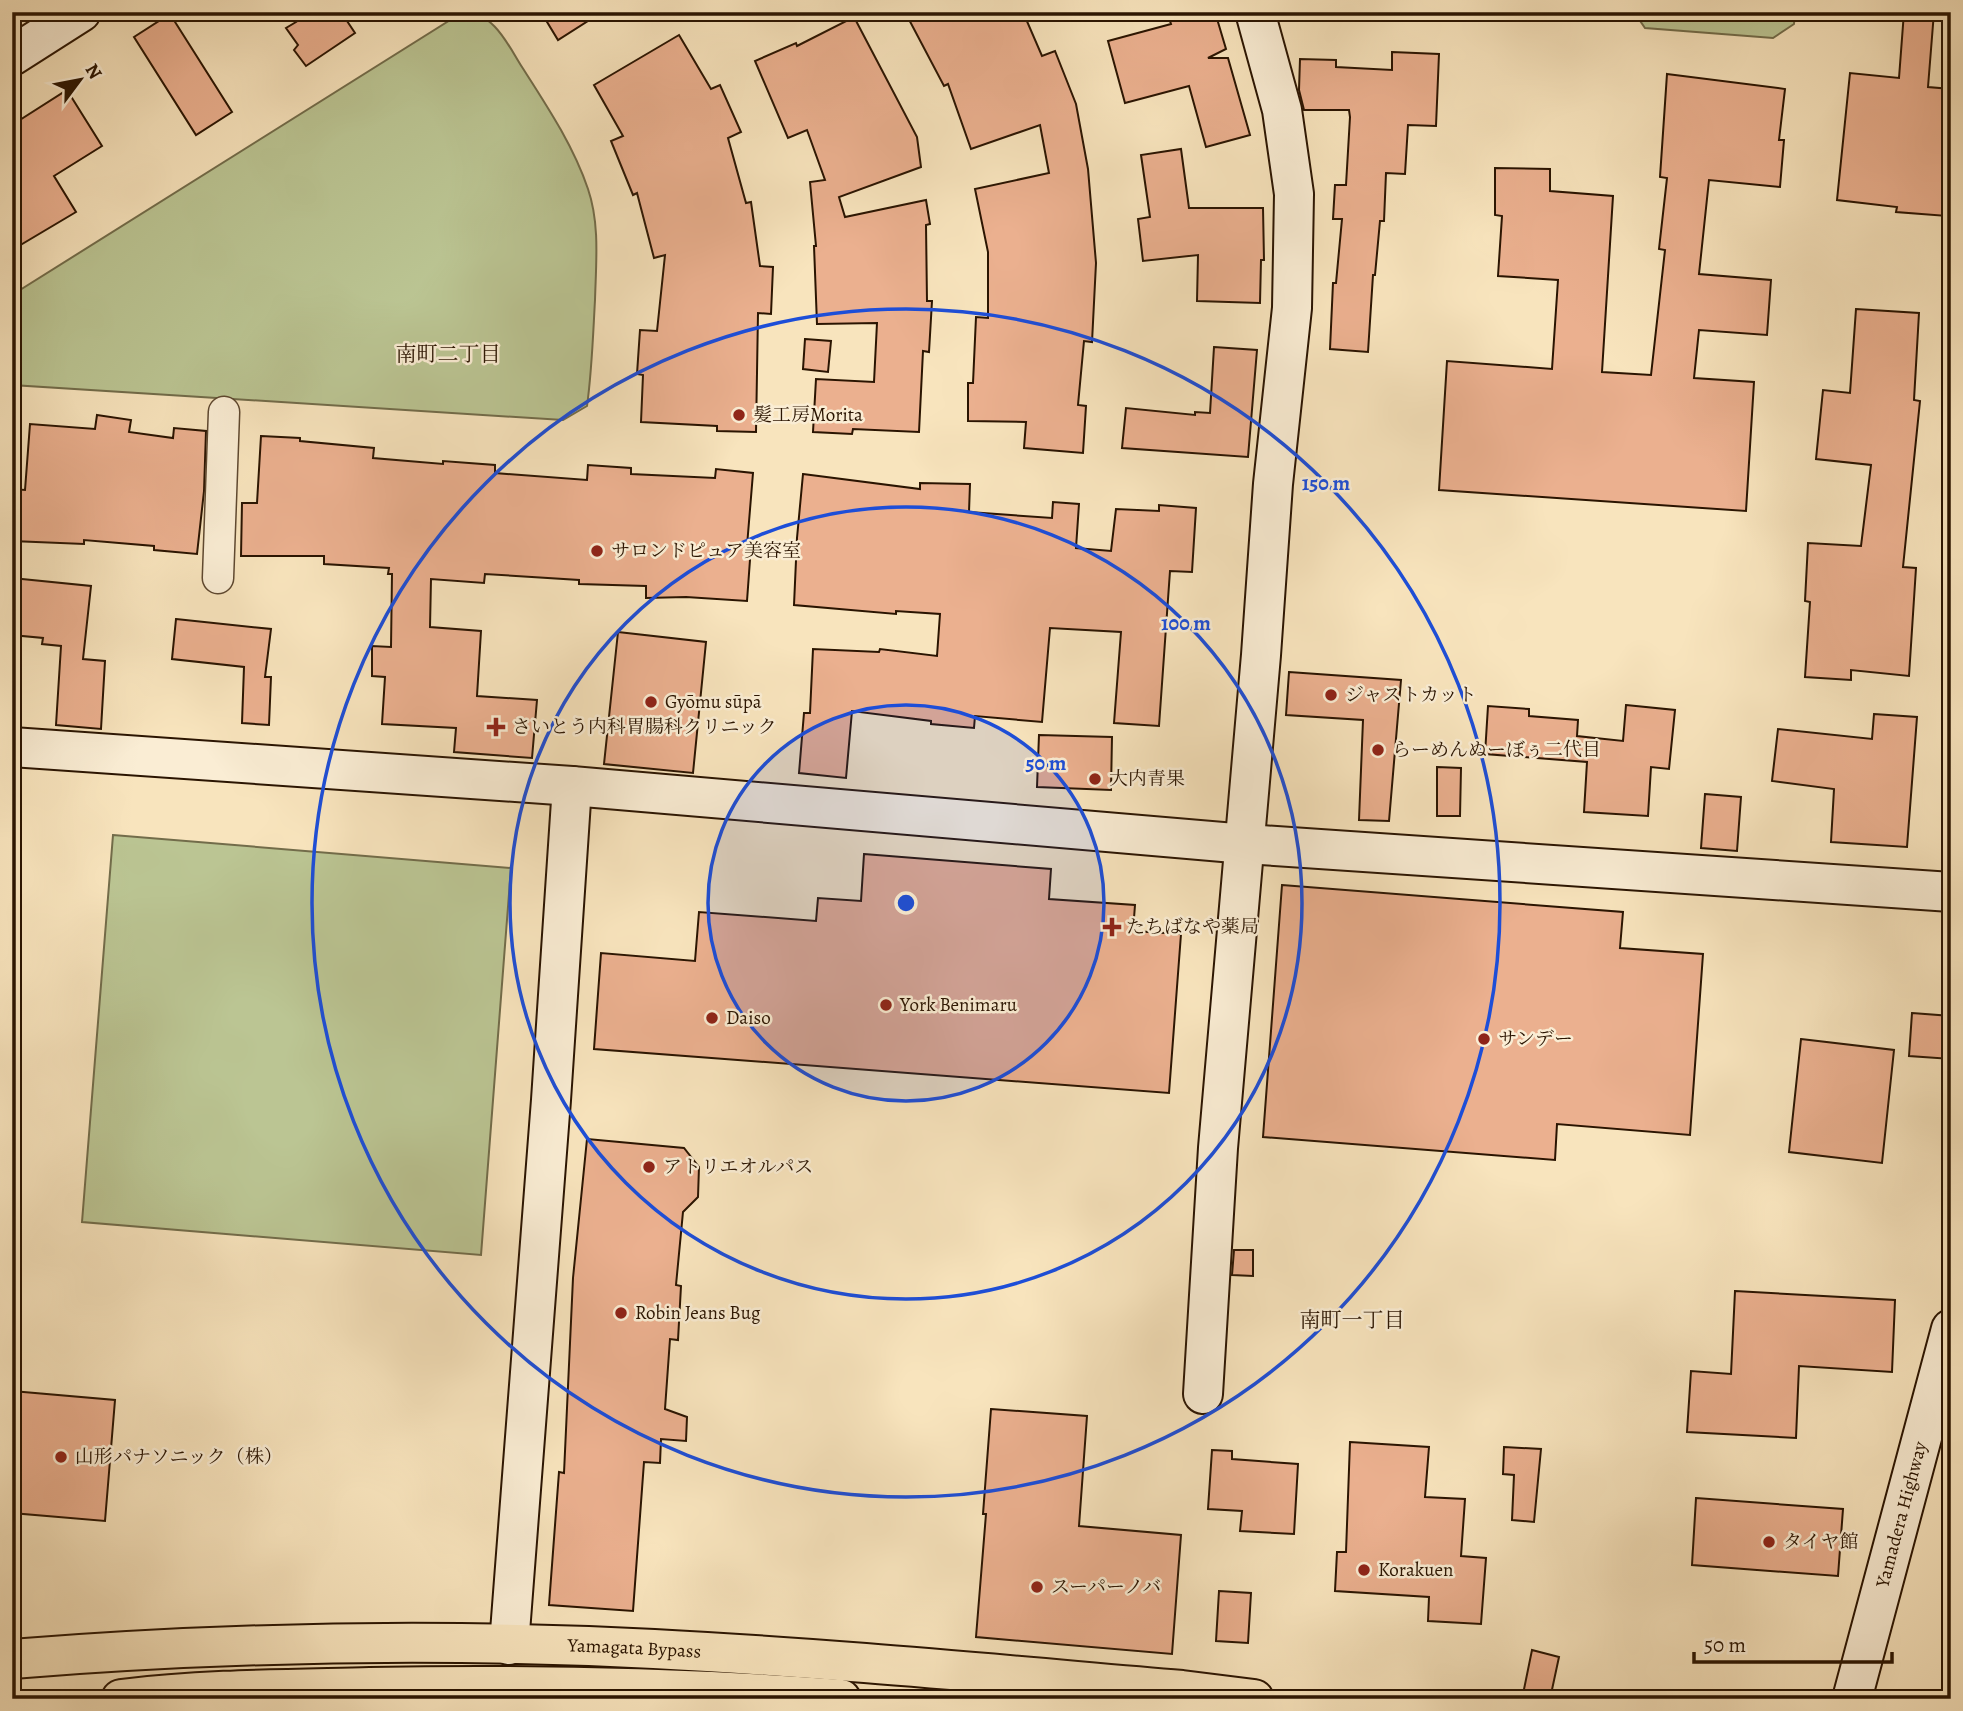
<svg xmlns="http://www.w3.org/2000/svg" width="1963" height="1711" viewBox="0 0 1963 1711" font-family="Alegreya,'Noto Serif JP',serif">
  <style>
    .green { fill: #bbc593; stroke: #726c4a; stroke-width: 2 }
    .building { fill: #ebb08f; stroke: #2a1401; stroke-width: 2 }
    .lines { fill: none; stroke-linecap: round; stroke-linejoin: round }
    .street-casing { stroke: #5e4830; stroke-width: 33 }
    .secondary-casing { stroke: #2a1401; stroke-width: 42 }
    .highway-casing { stroke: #2a1401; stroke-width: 42 }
    .street { stroke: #faedd4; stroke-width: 30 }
    .secondary { stroke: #faedd4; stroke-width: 38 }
    .highway { stroke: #f8e4bd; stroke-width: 38 }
    .ring { fill: none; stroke: #1d4ed8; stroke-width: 3.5 }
    .poi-dot { fill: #8f2418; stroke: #faedd4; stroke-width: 2.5 }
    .labels { text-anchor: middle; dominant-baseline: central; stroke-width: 5; stroke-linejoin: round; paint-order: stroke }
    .poi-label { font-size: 19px; fill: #2a1401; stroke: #faedd4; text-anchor: start }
    .street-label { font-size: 19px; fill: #2a1401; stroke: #faedd4 }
    .neighbourhood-label { font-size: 21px; fill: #2a1401; stroke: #faedd4 }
    .centre { fill: #1d4ed8; stroke: #faedd4; stroke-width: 3.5 }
    .ring-label { font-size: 21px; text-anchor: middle; font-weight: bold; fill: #1d4ed8; stroke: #faedd4; stroke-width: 5; stroke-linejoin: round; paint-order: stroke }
  </style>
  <rect width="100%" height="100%" fill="#f8e4bd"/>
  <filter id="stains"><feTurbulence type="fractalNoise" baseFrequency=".00286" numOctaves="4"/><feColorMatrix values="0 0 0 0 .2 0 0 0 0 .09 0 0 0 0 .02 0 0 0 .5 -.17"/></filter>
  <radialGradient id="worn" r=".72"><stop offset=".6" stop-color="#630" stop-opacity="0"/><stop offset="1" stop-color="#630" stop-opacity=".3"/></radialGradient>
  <g class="green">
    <path d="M463 12C494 12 508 45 522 67 547 106 573 145 588 189 600 224 596 263 595 300 593 335 592 370 587 406L563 420 12 385V295Z"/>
    <polygon points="1634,12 1795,12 1794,24 1773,38 1645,28"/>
    <polygon points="113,835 511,868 481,1255 82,1222"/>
  </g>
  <g class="building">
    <polygon points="289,12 341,12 355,33 306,66 294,50 298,45 286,28 296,22"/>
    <polygon points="541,12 602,12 558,40"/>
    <polygon points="905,12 1023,12 1042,56 1055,51 1076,104 1088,169 1096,263 1092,342 1084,341 1078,405 1086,406 1083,453 1024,448 1026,422 968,421 968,383 973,383 976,317 988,318 988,252 975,189 1049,173 1040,125 971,149 948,84 944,86"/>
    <polygon points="1167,12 1215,12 1226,49 1208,58 1228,58 1250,135 1206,147 1189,86 1125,103 1108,41 1171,24"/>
    <polygon points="1904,12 1934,12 1928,87 1951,89 1951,130 1946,182 1949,182 1947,216 1896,212 1897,207 1837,200 1850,73 1899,78"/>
    <polygon points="170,14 232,112 196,135 134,37"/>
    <polygon points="854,17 917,137 921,167 839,197 845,217 926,200 930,224 926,225 927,301 932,301 929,352 923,351 919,432 853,429 852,434 813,432 816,379 874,382 877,323 817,324 814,246 816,246 810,182 825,180 807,130 788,138 755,61 796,43 797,46"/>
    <polygon points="679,35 711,89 720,85 741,132 728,138 746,203 751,202 760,266 773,267 771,314 758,313 756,432 717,431 717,426 641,422 643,375 637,374 640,330 657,331 665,255 654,258 637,193 633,195 611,141 623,136 594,85"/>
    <polygon points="1392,52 1439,54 1436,126 1408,125 1405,174 1386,173 1384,221 1380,221 1375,275 1373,275 1368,352 1330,349 1333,283 1336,283 1342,219 1333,219 1335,185 1346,185 1350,117 1349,110 1304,110 1299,90 1300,59 1336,60 1336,67 1392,70"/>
    <polygon points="1667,74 1785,89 1779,140 1784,140 1780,187 1709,180 1699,274 1771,280 1767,335 1699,330 1694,378 1754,382 1746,511 1439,490 1447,361 1552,369 1558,280 1498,276 1502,216 1495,215 1495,168 1550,169 1550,191 1613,196 1602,372 1651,375 1665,250 1659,249 1667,178 1660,177"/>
    <polygon points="67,90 102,146 54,176 76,212 12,250 12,125"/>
    <polygon points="1181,149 1189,208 1263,208 1264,260 1261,260 1260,303 1197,301 1198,255 1143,261 1138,219 1150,217 1141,155"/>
    <polygon points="1856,309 1919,313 1914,400 1920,401 1903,567 1916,568 1909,676 1851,670 1851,680 1805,677 1810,602 1805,601 1808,543 1861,546 1871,465 1816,459 1823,390 1850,393"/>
    <polygon points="805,339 831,341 828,372 803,369"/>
    <polygon points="1214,347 1257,350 1248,457 1122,448 1126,408 1195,415 1195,412 1210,413"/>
    <polygon points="97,415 131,420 129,432 173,438 174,428 206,431 204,491 197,554 154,550 154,546 84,540 84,544 12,541 12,489 25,490 30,424 95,429"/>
    <polygon points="261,436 300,438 300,441 374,448 373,458 443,464 443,461 495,465 495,473 587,480 588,465 631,468 631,474 715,478 716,469 753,473 747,546 751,546 747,601 686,597 646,598 646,586 579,584 579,580 485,574 484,583 431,579 430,627 481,631 477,696 537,700 532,758 454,752 456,728 382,724 385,677 372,676 372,646 391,647 392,574 388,574 389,568 324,564 324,556 241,556 242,503 257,503"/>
    <polygon points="803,474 920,489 920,483 970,484 969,512 1052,518 1053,502 1079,504 1076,548 1111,551 1116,509 1159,511 1159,505 1196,508 1192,572 1170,571 1159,726 1114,723 1121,632 1050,628 1042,722 975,716 974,728 931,724 931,721 852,711 846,778 799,773 804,713 810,713 813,649 879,652 880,649 937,656 940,614 896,611 896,614 794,605 797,538"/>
    <polygon points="12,578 91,586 83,659 105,661 101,729 56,725 61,646 42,644 43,638 12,635"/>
    <polygon points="176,619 271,629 265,677 271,677 269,725 242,723 244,667 172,659"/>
    <polygon points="618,632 706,642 693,773 604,764"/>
    <polygon points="1289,672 1401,680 1389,821 1359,820 1363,720 1286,715"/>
    <polygon points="1626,705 1675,710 1669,769 1651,767 1648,816 1584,812 1587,762 1485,754 1488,706 1529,709 1529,716 1578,720 1577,736 1623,741"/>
    <polygon points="1874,714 1917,717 1907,847 1831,842 1834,789 1772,781 1778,729 1872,739"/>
    <polygon points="1039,735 1112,737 1111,790 1037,787"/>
    <polygon points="1437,767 1461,768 1460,816 1437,816"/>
    <polygon points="1705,794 1741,797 1737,851 1701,848"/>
    <polygon points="864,854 1051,869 1049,899 1135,905 1133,931 1181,934 1169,1093 594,1049 601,953 695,961 699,912 816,921 818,898 861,901"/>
    <polygon points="1282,885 1623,912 1620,948 1703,954 1690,1135 1557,1124 1555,1160 1263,1137"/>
    <polygon points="1912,1013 1951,1016 1951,1059 1909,1056"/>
    <polygon points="1801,1039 1894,1050 1882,1163 1789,1152"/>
    <polygon points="587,1139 684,1148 699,1167 698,1197 683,1212 676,1285 681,1286 678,1340 670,1339 665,1409 687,1417 686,1441 661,1439 660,1463 644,1462 633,1611 549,1605 559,1472 564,1473 573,1278"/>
    <polygon points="1234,1250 1253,1250 1253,1276 1232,1275"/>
    <polygon points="1735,1291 1895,1300 1892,1372 1799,1366 1796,1438 1687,1432 1691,1371 1731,1374"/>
    <polygon points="12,1391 115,1400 105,1521 12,1513"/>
    <polygon points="991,1409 1087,1416 1079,1526 1181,1535 1172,1654 976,1637 986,1514 983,1514"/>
    <polygon points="1350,1442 1429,1447 1425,1497 1465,1499 1461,1556 1486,1558 1481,1624 1428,1621 1429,1597 1335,1591 1337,1552 1346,1552"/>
    <polygon points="1504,1447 1541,1449 1534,1522 1512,1520 1514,1475 1503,1474"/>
    <polygon points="1212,1450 1232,1451 1232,1459 1298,1464 1294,1534 1240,1531 1242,1511 1208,1509"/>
    <polygon points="1696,1498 1843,1509 1838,1576 1692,1565"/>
    <polygon points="1219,1591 1251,1593 1248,1643 1216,1641"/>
    <polygon points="1532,1650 1559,1657 1550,1699 1522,1699"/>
  </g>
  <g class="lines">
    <g class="street-casing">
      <polyline id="street" points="218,578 224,412"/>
    </g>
    <g class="secondary-casing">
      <g id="secondary">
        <polyline points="12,56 81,12"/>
        <polyline points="12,747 572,786 1246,844 1951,892"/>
        <polyline points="1203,1394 1218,1148 1261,655 1273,484 1292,308 1294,194 1282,110 1255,12"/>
        <polyline points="509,1645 551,1100 572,786"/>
        <path id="s1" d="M1852 1699 1951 1329"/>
      </g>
    </g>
    <g class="highway-casing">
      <g id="highway">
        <path id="s2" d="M12 1659C225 1642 440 1638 654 1649 830 1658 1006 1675 1182 1690L1254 1699"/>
        <path d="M121 1699C203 1689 287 1689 370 1687 527 1684 684 1687 841 1699"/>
      </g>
    </g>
    <use href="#street" class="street"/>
    <use href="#secondary" class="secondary"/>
    <use href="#highway" class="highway"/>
  </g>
  <circle cx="906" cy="903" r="198" fill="#1d4ed8" fill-opacity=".12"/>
  <g class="ring">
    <circle cx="906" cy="903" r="198"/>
    <circle cx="906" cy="903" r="396"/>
    <circle cx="906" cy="903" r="594"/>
  </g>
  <g class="poi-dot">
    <circle cx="739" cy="415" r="7"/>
    <circle cx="597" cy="551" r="7"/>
    <circle cx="1331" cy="695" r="7"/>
    <circle cx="651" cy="702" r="7"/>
    <path d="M492.5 716.5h7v7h7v7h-7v7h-7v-7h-7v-7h7z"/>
    <circle cx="1378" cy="750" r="7"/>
    <circle cx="1095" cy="779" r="7"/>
    <path d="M1108.5 916.5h7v7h7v7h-7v7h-7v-7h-7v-7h7z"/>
    <circle cx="886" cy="1005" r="7"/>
    <circle cx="712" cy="1018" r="7"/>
    <circle cx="1484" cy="1039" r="7"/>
    <circle cx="649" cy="1167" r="7"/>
    <circle cx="621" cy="1313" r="7"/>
    <circle cx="61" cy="1457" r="7"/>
    <circle cx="1769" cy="1542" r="7"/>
    <circle cx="1364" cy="1570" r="7"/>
    <circle cx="1037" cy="1587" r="7"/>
  </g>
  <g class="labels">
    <g class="poi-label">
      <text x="753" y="415">髪工房Morita</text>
      <text x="611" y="551">サロンドピュア美容室</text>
      <text x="1345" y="695">ジャストカット</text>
      <text x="665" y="702">Gyōmu sūpā</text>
      <text x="512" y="727">さいとう内科胃腸科クリニック</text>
      <text x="1392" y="750">らーめんぬーぼぅ二代目</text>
      <text x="1109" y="779">大内青果</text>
      <text x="1126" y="927">たちばなや薬局</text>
      <text x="900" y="1005">York Benimaru</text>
      <text x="726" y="1018">Daiso</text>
      <text x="1498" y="1039">サンデー</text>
      <text x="663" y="1167">アトリエオルパス</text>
      <text x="635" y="1313">Robin Jeans Bug</text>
      <text x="75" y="1457">山形パナソニック（株）</text>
      <text x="1783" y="1542">タイヤ館</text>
      <text x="1378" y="1570">Korakuen</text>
      <text x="1051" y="1587">スーパーノバ</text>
    </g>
    <g class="street-label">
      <text stroke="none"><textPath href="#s1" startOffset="191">Yamadera Highway</textPath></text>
      <text stroke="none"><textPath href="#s2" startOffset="623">Yamagata Bypass</textPath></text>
    </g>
    <g class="neighbourhood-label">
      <text x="448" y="354">南町二丁目</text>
      <text x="1352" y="1320">南町一丁目</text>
    </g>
  </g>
  <circle cx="906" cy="903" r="10" class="centre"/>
  <g class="ring-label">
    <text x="1326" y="490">150 m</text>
    <text x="1186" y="630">100 m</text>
    <text x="1046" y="770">50 m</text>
  </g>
  <rect width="1963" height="1711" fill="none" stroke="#f8e4bd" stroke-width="42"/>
  <rect x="14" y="14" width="1935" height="1683" fill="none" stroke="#2a1401" stroke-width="3.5"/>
  <rect x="21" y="21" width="1921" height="1669" fill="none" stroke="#2a1401" stroke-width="2"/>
  <g transform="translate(80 80) rotate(58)" stroke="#faedd4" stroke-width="5" paint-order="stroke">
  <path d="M0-5L12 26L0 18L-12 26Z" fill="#2a1401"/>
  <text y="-10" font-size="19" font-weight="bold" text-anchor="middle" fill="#2a1401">N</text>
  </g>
  <path d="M1694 1652v10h198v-10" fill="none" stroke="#2a1401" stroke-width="3.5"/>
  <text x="1704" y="1652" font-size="21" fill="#2a1401" stroke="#faedd4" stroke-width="5" paint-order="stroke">50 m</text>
  <rect width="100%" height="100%" filter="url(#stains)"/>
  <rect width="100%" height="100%" fill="url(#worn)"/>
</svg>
